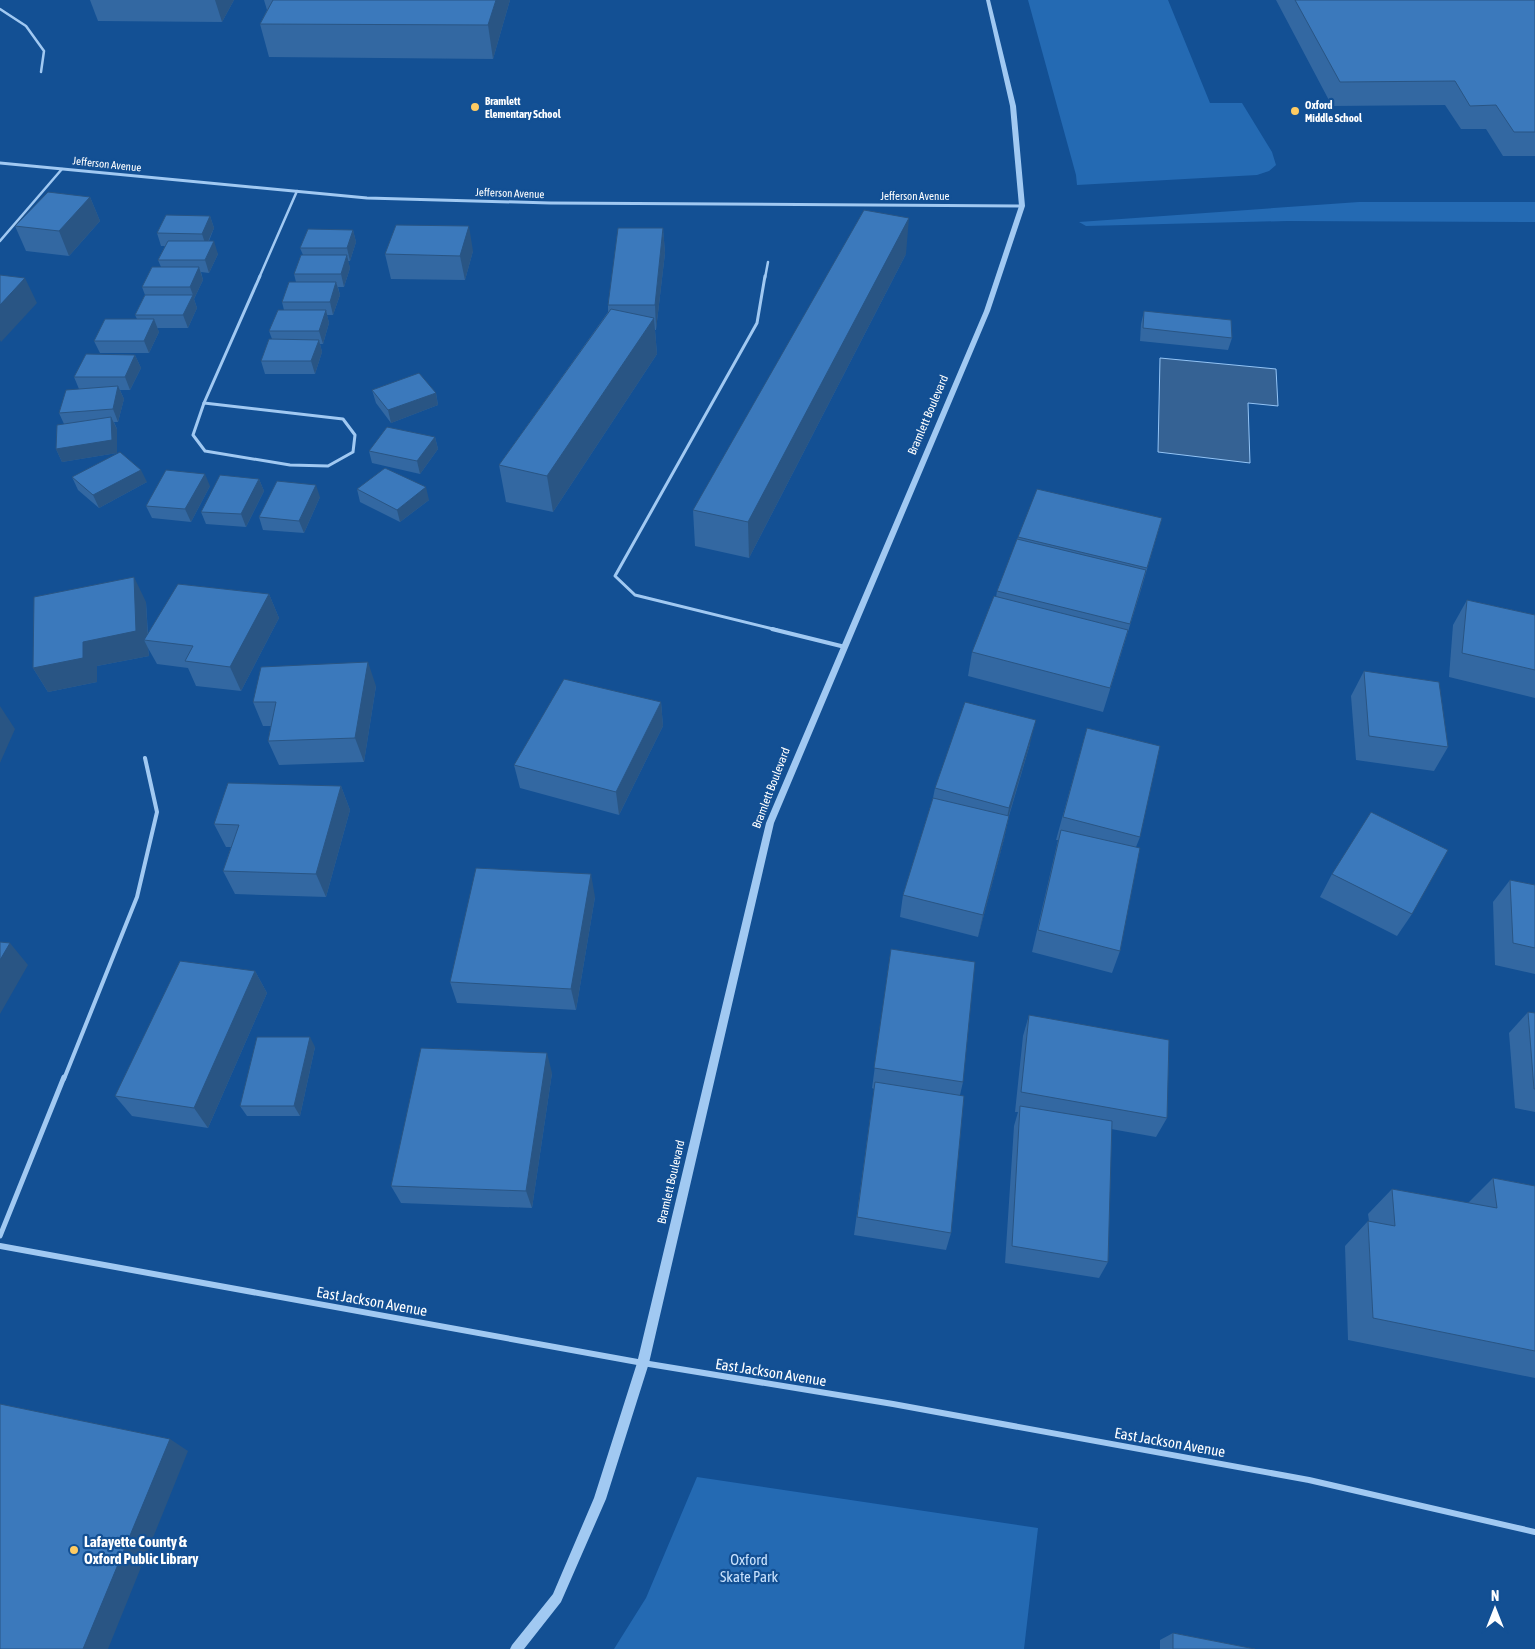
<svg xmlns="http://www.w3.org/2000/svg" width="1535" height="1649" viewBox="0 0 1535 1649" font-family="'Asap Condensed',sans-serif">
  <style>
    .green { fill: #246ab3 }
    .water { fill: #356294; stroke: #93c4f6 }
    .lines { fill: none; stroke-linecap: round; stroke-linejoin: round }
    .service-far3 { stroke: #a1c9f2; stroke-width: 2.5 }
    .service-far2 { stroke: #a1c9f2; stroke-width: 3 }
    .service-far1 { stroke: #a1c9f2; stroke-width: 4 }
    .service { stroke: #a1c9f2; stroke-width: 5 }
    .minor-far1 { stroke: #a1c9f2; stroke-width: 3 }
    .minor { stroke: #a1c9f2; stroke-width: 6 }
    .tertiary { fill: #a1c9f2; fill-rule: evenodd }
    .wall { fill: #3368a2 }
    .shaded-wall { fill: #295584 }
    .building { fill: #3b79bc; stroke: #295584 }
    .poi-dot { fill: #ffcc63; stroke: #135094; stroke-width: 2 }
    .labels { text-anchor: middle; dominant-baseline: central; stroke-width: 4.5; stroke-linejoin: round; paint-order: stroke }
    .far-poi-label { font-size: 11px; font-weight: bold; fill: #fff; stroke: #135094; text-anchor: start }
    .far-street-label { font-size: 11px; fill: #fff; stroke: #135094 }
    .street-label { font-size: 12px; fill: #fff; stroke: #135094 }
    .near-street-label { font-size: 15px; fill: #fff; stroke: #135094 }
    .near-poi-label { font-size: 15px; font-weight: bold; fill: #fff; stroke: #135094; text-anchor: start }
    .near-park-label { font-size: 15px; fill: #c9e2fd; stroke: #135094 }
  </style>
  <rect width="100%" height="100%" fill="#135094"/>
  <g class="green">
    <polygon points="1028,0 1168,0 1210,103 1242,103 1272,152 1276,165 1269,171 1257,175 1077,185 1076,175"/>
    <polygon points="1359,202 1535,202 1535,222 1287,221 1086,226 1079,222"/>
    <polygon points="697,1477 1038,1528 1024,1649 614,1649 646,1598"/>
  </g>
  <polygon class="water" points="1160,358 1276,369 1278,406 1248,403 1250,463 1158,452"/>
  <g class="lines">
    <g class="service-far3">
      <polyline points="0,9 26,26 44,51 41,72"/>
      <polyline points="0,241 62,169"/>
      <polyline points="259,278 297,191"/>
      <polyline points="765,278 768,262"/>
    </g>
    <g class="service-far2">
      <polyline points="765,276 757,323 615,576 635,595 777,630"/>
      <polygon points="204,403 343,419 355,435 353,452 328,466 290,465 205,451 193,435"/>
      <polyline points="204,403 260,276"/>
    </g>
    <g class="service-far1">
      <polyline points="772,629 845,647"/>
      <polyline points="64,1079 137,897 157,812 145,758"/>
    </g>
    <polyline class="service" points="0,1236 64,1077"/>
    <polyline class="minor-far1" points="0,163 367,198 550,203 1022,206"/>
    <polyline class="minor" points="0,1246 643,1363 893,1404 1309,1480 1535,1532"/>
    <polygon class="tertiary" points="986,0 990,0 1016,106 1025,206 990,311 774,823 649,1363 606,1499 561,1602 524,1649 510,1649 512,1645 553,1594 594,1498 637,1363 766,823 984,311 1019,206 1010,106"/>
  </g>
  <g class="wall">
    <polygon points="90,0 234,0 222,22 98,21"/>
    <polygon points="264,0 510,0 493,59 269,57 260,24 267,10"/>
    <polygon points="1276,0 1535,0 1535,156 1503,156 1486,129 1461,129 1445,105 1332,106"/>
    <polygon points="90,197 100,221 69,256 26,251 15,226"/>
    <polygon points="210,216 214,228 209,241 218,254 209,273 201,272 203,280 194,299 197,308 188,328 157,328 159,332 149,353 100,353 94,341 137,319 135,315 145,295 142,287 161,267 158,260 165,246 161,246 157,233"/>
    <polygon points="663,228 665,253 656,330 655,330 657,354 553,512 506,502 499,465 608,312 608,305"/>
    <polygon points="353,230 356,242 350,261 348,261 350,268 344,287 338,287 340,295 333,315 327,315 329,323 323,344 320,344 322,352 315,374 265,374 261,361 272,339 269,331 284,310 282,302 296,282 294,274 303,255 300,248"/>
    <polygon points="473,251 465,280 391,279 385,254"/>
    <polygon points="906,254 749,558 695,546 693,510"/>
    <polygon points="1144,311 1232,338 1228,350 1140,341 1141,324"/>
    <polygon points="135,355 141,368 130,390 120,390 124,399 118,422 114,422 117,429 117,453 62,462 56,449 64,424 59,413 79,389 74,377"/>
    <polygon points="372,390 436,393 438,405 391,423 376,403"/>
    <polygon points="435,437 438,449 420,474 372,463 369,451"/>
    <polygon points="72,477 147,482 99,508 78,490"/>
    <polygon points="259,479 264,491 246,527 206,524 201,512"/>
    <polygon points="210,486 191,522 152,518 146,506"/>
    <polygon points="357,489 429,500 400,522 360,502"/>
    <polygon points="320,497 304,533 263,530 259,517"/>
    <polygon points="1162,518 1140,593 1103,712 968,676 972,652 996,597 997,591 1018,537"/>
    <polygon points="269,594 279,618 241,691 196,686 188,668 157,664 148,648 149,656 97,666 97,682 48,692 33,668 146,602 148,634"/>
    <polygon points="1467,600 1535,615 1535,698 1449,677 1453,625"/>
    <polygon points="1364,671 1448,747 1434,771 1356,760 1351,696"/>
    <polygon points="376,686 364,762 279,765 268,741 271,726 263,726 253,702"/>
    <polygon points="661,702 663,726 619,815 520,788 514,765"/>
    <polygon points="1087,728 1140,837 1136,847 1120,951 1112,973 1032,952 1058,840 1056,840"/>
    <polygon points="1030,744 1009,816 1004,839 978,937 900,917 903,895 933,798 935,788"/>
    <polygon points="341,786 350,810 326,897 235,894 223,871 231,847 226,847 214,824"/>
    <polygon points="1332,874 1412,914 1397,936 1320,897"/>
    <polygon points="1510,880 1535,885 1535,974 1495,965 1493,902"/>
    <polygon points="595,897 576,1010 457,1003 450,982"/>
    <polygon points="891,949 963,1082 960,1095 951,1233 946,1250 854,1235 874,1089 872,1088"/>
    <polygon points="255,971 267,993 208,1128 132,1116 115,1096"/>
    <polygon points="1528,1012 1535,1013 1535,1112 1515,1108 1509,1033"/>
    <polygon points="1029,1015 1167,1118 1156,1137 1111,1129 1108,1262 1099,1278 1005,1263 1014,1126 1018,1112 1015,1112 1023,1036"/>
    <polygon points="315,1047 300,1116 247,1116 240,1106"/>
    <polygon points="552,1073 532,1208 401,1203 391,1186"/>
    <polygon points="1493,1178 1535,1186 1535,1378 1348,1340 1345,1246 1368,1221 1369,1221 1368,1214 1392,1189 1468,1203"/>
    <polygon points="1173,1633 1255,1649 1160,1649 1160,1640"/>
  </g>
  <g class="shaded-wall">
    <polygon points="215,0 234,0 222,22"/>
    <polygon points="496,0 510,0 493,59 488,25"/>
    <polygon points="90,197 100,221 69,256 59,231"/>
    <polygon points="210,216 214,228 206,246 202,234"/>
    <polygon points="909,218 906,254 749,558 748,522"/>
    <polygon points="469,226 473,251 465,280 460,256"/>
    <polygon points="663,228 665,253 656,330 655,305"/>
    <polygon points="353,230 356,242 350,261 347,248"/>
    <polygon points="214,241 218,254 209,273 205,260"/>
    <polygon points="347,255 350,268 344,287 341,274"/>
    <polygon points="199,267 203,280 194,299 197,308 188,328 183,315 193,295 190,287"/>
    <polygon points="25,278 37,303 1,342 0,340 0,305"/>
    <polygon points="336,282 340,295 333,315 330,302"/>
    <polygon points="326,310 329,323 323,344 319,331"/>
    <polygon points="654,318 657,354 553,512 547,476"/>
    <polygon points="154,319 159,332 149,353 144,341"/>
    <polygon points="319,340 322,352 315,374 311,361"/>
    <polygon points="135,355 141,368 130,390 125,377"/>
    <polygon points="118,386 124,399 118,422 113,409"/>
    <polygon points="436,393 438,405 391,423 388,410"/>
    <polygon points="111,417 117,429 117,453 62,462 56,449"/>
    <polygon points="435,437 438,449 420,474 417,461"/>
    <polygon points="141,470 147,482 99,508 93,495"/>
    <polygon points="205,474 210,486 191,522 185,509"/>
    <polygon points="259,479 264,491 246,527 241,514"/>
    <polygon points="316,485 320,497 304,533 299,521"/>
    <polygon points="426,487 429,500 400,522 397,510"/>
    <polygon points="134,577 146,602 148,640 144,640 148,648 149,656 97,666 97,682 48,692 33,668 83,642"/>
    <polygon points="269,594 279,618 241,691 230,667"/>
    <polygon points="368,662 376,686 364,762 355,738"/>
    <polygon points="661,702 663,726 619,815 616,792"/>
    <polygon points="0,706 15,729 0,763"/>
    <polygon points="1036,720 1030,744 1004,831 1009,808"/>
    <polygon points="341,786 350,810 326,897 316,874"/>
    <polygon points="1009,816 1004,839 978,937 983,915"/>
    <polygon points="591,874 595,897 576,1010 571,989"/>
    <polygon points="10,943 28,965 0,1014 0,960"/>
    <polygon points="255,971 267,993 208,1128 194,1108"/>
    <polygon points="310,1037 315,1047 300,1116 294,1106"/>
    <polygon points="547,1053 552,1073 532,1208 526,1191"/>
    <polygon points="170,1439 188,1451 108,1649 83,1649"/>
  </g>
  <g class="building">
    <polygon points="273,0 496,0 488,25 260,24"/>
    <polygon points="1295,0 1535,0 1535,132 1514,132 1496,105 1470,106 1455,81 1340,82"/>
    <polygon points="48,192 90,197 59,231 15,226"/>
    <polygon points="864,210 909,218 748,522 693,510"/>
    <polygon points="166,215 210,216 202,234 157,233"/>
    <polygon points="396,225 469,226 460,256 385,254"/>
    <polygon points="618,228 663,228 655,305 608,305"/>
    <polygon points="308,229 353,230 347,248 300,248"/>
    <polygon points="168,241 214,241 205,260 158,260"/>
    <polygon points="301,255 347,255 341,274 294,274"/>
    <polygon points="152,267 199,267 190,287 142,287"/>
    <polygon points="0,275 25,278 0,305"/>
    <polygon points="289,282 336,282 330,302 282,302"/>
    <polygon points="145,295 193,295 183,315 135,315"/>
    <polygon points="611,309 654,318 547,476 499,465"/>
    <polygon points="278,310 326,310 319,331 269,331"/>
    <polygon points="1144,311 1231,320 1232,338 1143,328"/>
    <polygon points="105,319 154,319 144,341 94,341"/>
    <polygon points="269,339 319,340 311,361 261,361"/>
    <polygon points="86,354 135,355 125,377 74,377"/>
    <polygon points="419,373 436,393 388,410 372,390"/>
    <polygon points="118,386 113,409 59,413 66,390"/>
    <polygon points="111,417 112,440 56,449 57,425"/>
    <polygon points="387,427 435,437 417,461 369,451"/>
    <polygon points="120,452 141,470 93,495 72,477"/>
    <polygon points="385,468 426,487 397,510 357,489"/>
    <polygon points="166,470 205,474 185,509 146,506"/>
    <polygon points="220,475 259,479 241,514 201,512"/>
    <polygon points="277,481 316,485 299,521 259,517"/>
    <polygon points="1037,489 1162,518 1147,568 1018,537"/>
    <polygon points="1017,539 1146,570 1130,624 997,591"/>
    <polygon points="134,577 136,631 83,642 83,658 33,668 34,597"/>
    <polygon points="178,584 269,594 230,667 185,661 193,646 144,640"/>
    <polygon points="994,596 1128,630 1110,688 972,652"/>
    <polygon points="1467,600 1535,615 1535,670 1462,653"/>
    <polygon points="368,662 355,738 268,741 276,702 253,702 261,667"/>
    <polygon points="1364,671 1439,682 1448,747 1369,736"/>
    <polygon points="564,679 661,702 616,792 514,765"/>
    <polygon points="965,702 1036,720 1009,808 935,788"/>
    <polygon points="1087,728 1160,746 1140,837 1063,817"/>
    <polygon points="228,783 341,786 316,874 223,871 239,825 214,824"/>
    <polygon points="933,798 1009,816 983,915 903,895"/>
    <polygon points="1371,812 1448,850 1412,914 1332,874"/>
    <polygon points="1061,830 1140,848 1120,951 1038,930"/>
    <polygon points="476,868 591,874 571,989 450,982"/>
    <polygon points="1510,880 1535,885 1535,948 1513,943"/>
    <polygon points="0,942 10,943 0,960"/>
    <polygon points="891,949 975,962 963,1082 874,1068"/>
    <polygon points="180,961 255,971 194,1108 115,1096"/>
    <polygon points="1528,1012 1535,1013 1535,1089 1534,1089"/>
    <polygon points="1029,1015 1169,1040 1167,1118 1021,1092"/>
    <polygon points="257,1037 310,1037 294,1106 240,1106"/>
    <polygon points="421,1048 547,1053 526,1191 391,1186"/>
    <polygon points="875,1082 964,1096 951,1233 857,1217"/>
    <polygon points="1020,1106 1112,1121 1108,1262 1012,1246"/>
    <polygon points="1493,1178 1535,1186 1535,1351 1373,1318 1368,1221 1395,1226 1392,1189 1497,1208"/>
    <polygon points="0,1404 170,1439 83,1649 0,1649"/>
    <polygon points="1173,1633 1255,1649 1173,1649"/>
  </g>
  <g class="poi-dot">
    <circle cx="475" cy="107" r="5"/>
    <circle cx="1295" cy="111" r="5"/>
    <circle cx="74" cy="1550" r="5"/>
  </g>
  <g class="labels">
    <g class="far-poi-label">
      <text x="485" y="101">Bramlett<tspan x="485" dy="13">Elementary School</tspan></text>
      <text x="1305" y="105">Oxford<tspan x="1305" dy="13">Middle School</tspan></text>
    </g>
    <g class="far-street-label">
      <text transform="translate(107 164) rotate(6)">Jefferson Avenue</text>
      <text transform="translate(510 193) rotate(2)">Jefferson Avenue</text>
      <text x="915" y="196">Jefferson Avenue</text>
    </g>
    <g class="street-label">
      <text transform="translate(928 415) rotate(-67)">Bramlett Boulevard</text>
      <text transform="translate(771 788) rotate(-69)">Bramlett Boulevard</text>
      <text transform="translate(671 1182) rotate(-77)">Bramlett Boulevard</text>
    </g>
    <g class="near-street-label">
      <text transform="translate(372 1301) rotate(10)">East Jackson Avenue</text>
      <text transform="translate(771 1372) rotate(9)">East Jackson Avenue</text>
      <text transform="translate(1170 1442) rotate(10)">East Jackson Avenue</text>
    </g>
    <g class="near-poi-label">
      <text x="84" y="1541">Lafayette County &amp;<tspan x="84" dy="17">Oxford Public Library</tspan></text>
    </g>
    <g class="near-park-label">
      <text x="749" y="1559">Oxford<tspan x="749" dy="17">Skate Park</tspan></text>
    </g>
  </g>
  <g transform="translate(1495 1609)" stroke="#135094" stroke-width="4" paint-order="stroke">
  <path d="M0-4L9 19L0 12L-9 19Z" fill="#ffffff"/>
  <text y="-8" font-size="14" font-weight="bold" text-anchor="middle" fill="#ffffff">N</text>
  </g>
</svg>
